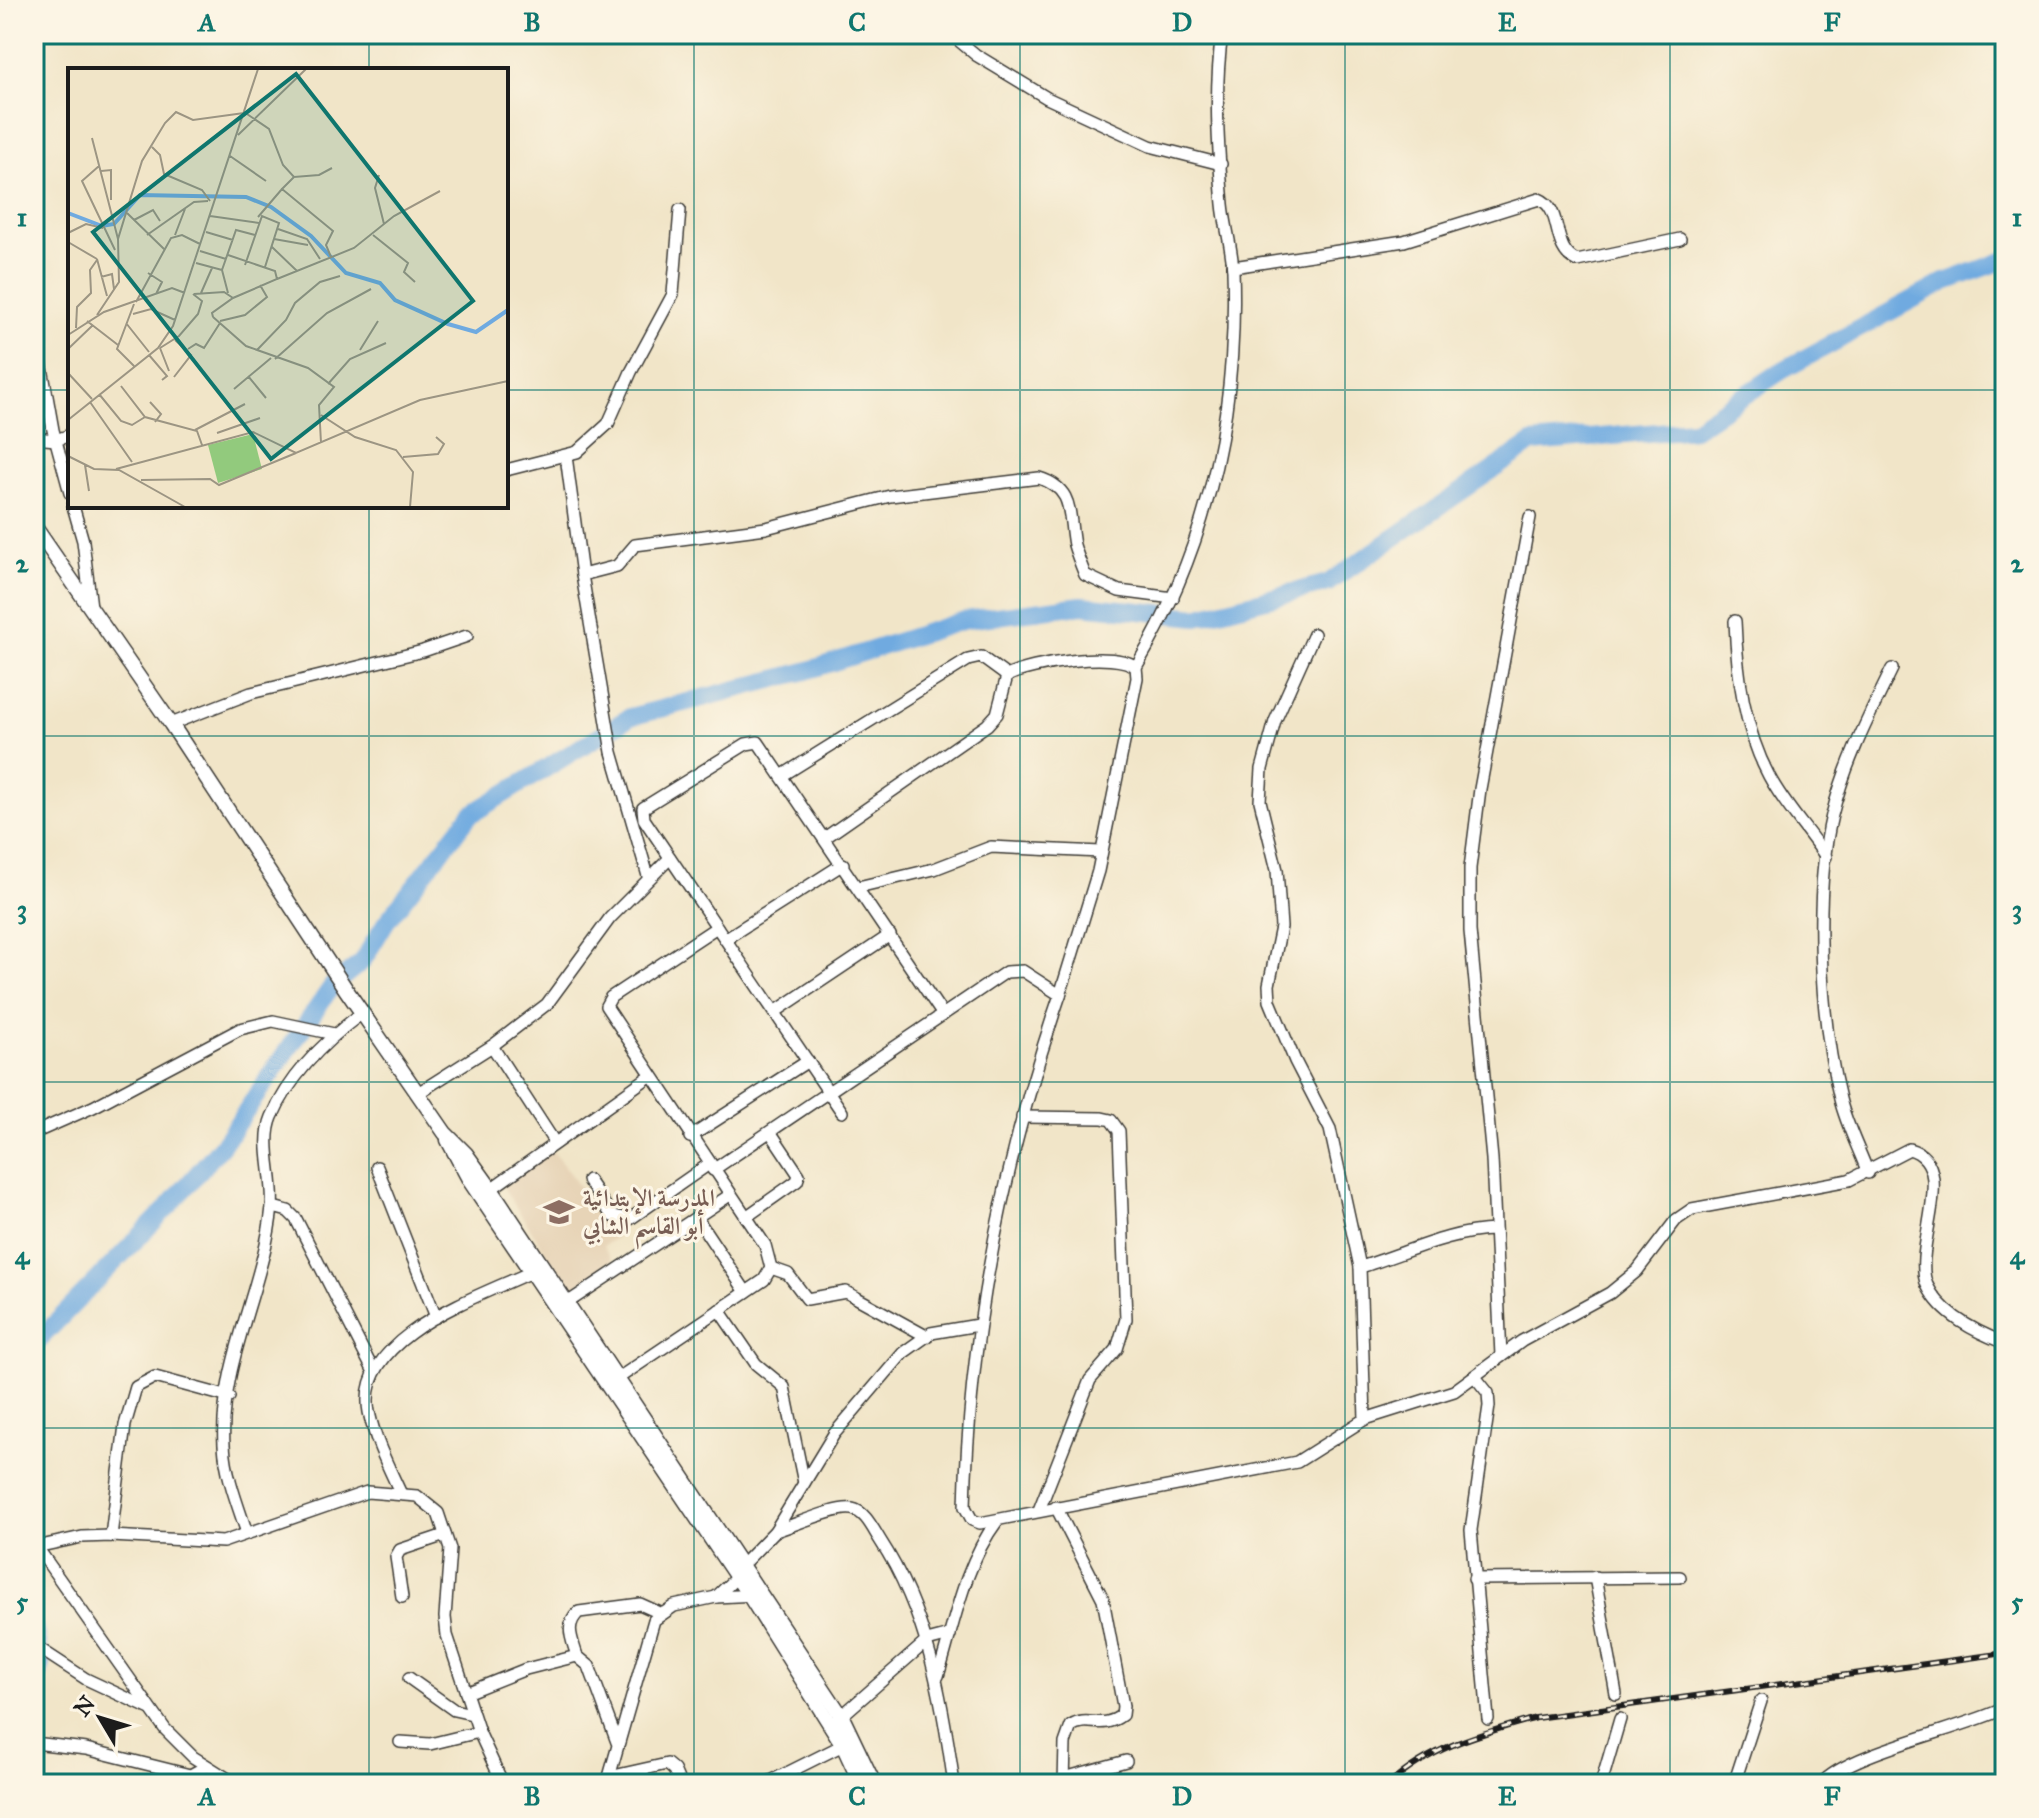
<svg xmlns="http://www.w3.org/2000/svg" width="2039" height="1818" viewBox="0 0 2039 1818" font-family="'IM FELL Great Primer',Amiri,serif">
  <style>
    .built { fill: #e7d4b7 }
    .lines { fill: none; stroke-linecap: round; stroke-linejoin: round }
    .river { stroke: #6faae0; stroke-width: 18 }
    .minor-casing { stroke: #3c3a36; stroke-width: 14 }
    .major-casing { stroke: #3c3a36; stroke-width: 17 }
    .minor { stroke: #fff; stroke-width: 11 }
    .major { stroke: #fff; stroke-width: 14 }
    .rail-casing { stroke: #1c1c1c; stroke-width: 6 }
    .rail { stroke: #fcf5e5; stroke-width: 3; stroke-dasharray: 9; stroke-linecap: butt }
    .grid { fill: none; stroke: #0f766e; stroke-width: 2; stroke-opacity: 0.55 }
    .labels { text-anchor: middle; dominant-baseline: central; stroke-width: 6; stroke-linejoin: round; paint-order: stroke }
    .education-label { font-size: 24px; font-weight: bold; fill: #785e54; stroke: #fcf5e5; text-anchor: start }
    .inset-river { fill: none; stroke: #6faae0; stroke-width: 4 }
    .inset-road { fill: none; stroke: #9c9583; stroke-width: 2 }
    .view { fill: #0f766e; fill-opacity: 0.15; stroke: #0f766e; stroke-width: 4 }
    .inset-edge { fill: none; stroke: #1c1c1c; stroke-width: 4 }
    .neatline { fill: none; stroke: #0f766e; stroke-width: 3 }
    .grid-label { font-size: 26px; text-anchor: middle; font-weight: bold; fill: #0f766e }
  </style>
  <rect width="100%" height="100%" fill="#fcf5e5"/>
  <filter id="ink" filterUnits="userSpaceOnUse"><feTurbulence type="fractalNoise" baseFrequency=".0125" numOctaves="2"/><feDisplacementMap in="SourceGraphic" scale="16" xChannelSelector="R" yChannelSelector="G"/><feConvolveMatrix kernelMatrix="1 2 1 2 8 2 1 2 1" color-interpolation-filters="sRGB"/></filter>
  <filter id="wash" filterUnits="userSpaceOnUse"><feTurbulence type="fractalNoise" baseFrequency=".006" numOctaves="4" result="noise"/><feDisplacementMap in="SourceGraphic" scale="32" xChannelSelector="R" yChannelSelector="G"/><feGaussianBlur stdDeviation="1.8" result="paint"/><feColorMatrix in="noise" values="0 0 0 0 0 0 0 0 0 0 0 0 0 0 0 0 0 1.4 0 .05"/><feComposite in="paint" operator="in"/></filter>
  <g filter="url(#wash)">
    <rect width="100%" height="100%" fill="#f1e5c8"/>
    <polygon class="built" points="552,1150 617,1237 603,1246 616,1266 574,1295 503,1187"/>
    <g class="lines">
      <g class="river">
        <polyline points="34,1345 169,1206 223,1144 332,986 362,962 386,922 470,815 630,717 806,671 965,620 1082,605 1197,617 1328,583 1532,443 1694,429 1783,370 1945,282 2005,260"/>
        <polyline points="34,1627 41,1667 34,1685"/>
      </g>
    </g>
  </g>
  <g filter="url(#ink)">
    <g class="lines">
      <g class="minor-casing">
        <g id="minor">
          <polyline points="951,34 976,55 1047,98 1150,146 1221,164"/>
          <path d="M1233 267 1404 241 1539 199C1564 209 1550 249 1577 261L1680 239"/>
          <polyline points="34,323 53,430 70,493"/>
          <polyline points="34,438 56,440 70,435"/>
          <path d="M566 456 582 575 617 566 635 545 766 528 890 496 1039 478C1075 489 1068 514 1074 545 1077 555 1081 565 1085 575L1119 591 1173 598"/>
          <polyline points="506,470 577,452 608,424 631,372 673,294 680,210"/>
          <polyline points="73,506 83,541 91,607"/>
          <polyline points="582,575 612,752 648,876"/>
          <path d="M1735 621C1737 674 1744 729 1769 776 1784 805 1808 830 1826 857"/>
          <polyline points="1314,634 1275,721 1262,769 1260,801 1277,870 1281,927 1269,985 1270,1001 1295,1061 1330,1129 1360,1267 1365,1419"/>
          <polyline points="171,724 251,693 423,651 467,636"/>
          <polyline points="783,775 968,660 981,657 1007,676"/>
          <path d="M826 837 987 725 997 714 1007 676C1031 664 1115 650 1136 667"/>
          <polyline points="858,887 934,869 991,847 1101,852"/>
          <polyline points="725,939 843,864"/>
          <path d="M1060 995 1098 871 1137 678 1136 667C1208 546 1238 411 1233 270 1232 248 1225 226 1223 204 1218 148 1214 90 1222 34"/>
          <polyline points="775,1012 890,935"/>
          <polyline points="492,1046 555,1143"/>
          <polyline points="418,1093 492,1046 547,1004 610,918 670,858"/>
          <polyline points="842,1112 644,819 643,808 746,744 758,742 943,1015"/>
          <polyline points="1022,1117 1102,1118 1111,1120 1119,1131 1126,1319 1117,1349 1090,1380 1039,1510"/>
          <polyline points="34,1133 93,1107 240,1029 273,1021 334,1034"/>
          <polyline points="690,1137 808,1061"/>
          <polyline points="377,1167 436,1317"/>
          <path d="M713 1170 1006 972 1023 971 1060 995C1004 1159 969 1333 965 1507L972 1520 980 1523 1297 1462 1365 1419 1454 1391 1522 1341 1610 1293 1637 1271 1676 1220 1692 1209 1849 1180 1909 1149C1961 1163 1911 1248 1927 1285 1941 1315 1976 1332 2005 1343"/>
          <path d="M1868 1173C1859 1149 1846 1124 1840 1099 1820 1019 1813 895 1832 815 1845 763 1869 716 1892 669"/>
          <polyline points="588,1180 612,1216 630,1219 709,1164"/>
          <polyline points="491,1189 650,1076"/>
          <polyline points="273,1207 288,1211 296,1219 374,1372"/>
          <polyline points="696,1217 746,1292"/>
          <polyline points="746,1217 797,1181 799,1175 771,1133"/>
          <path d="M1360 1267C1405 1254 1448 1231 1495 1230"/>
          <polyline points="771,1268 788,1274 807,1299 846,1292 926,1336"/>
          <polyline points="567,1303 730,1195"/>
          <polyline points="719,1310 756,1364 784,1387 804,1483"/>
          <polyline points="1501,1356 1492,1159 1470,931 1470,868 1480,789 1530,517"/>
          <polyline points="1476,1378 1488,1393 1489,1406 1471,1530 1488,1719"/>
          <polyline points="617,1379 764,1280 771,1268 765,1245 606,1006 611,997 717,927"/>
          <path d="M401 1494C389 1468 375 1441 369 1412 355 1337 478 1297 531 1272"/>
          <path d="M1056 1507 1103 1599 1123 1706 1122 1715C1101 1731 1089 1715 1071 1726L1065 1743 1064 1784"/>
          <path d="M775 1531C793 1526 836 1506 852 1509 865 1511 873 1529 880 1540 928 1614 942 1698 954 1784"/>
          <path d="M247 1533C237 1503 226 1476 224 1445 219 1364 264 1287 272 1207 275 1179 261 1143 272 1117 290 1075 326 1040 362 1013"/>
          <polyline points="111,1536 125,1425 136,1387 155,1377 229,1397"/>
          <polyline points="34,1543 165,1729 193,1757 236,1784"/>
          <polyline points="36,1547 82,1537 111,1536 223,1542 367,1492 417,1496 438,1513 450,1549 445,1617 447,1635 479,1732 503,1784"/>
          <polyline points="742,1565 775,1531 834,1434 903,1353 931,1333 978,1325"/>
          <polyline points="1595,1577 1616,1694"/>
          <polyline points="1474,1579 1680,1577"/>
          <polyline points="402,1597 396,1557 400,1550 445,1535"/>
          <polyline points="716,1597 741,1573"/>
          <polyline points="34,1645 86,1679 148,1708"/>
          <path d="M577 1656C572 1639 564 1625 579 1612L640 1604 660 1613"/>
          <path d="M938 1676C954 1624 964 1565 997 1521"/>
          <polyline points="409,1678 454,1710 472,1714"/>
          <polyline points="466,1693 526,1669 577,1656 589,1666 617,1742"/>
          <polyline points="837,1720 927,1641 950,1635"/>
          <polyline points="400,1742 430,1744 479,1732"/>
          <polyline points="34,1743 86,1749 190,1775"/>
          <polyline points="609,1777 667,1764 674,1770 680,1784"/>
          <polyline points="1064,1778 1126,1761"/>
          <polyline points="174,1784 207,1766"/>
          <polyline points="607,1784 654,1620 674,1606 716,1597 756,1595"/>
          <polyline points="765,1784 843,1745"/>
          <polyline points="1601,1784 1620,1719"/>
          <polyline points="1734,1784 1761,1701"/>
          <path d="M1821 1784C1849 1752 1960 1730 2005 1708"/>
        </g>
      </g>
      <g class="major-casing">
        <g id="major">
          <polyline points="34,526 171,724 347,991 445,1133 466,1154 491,1189 842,1717 874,1784"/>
          <polyline points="448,1140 470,1181 751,1598 843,1745 861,1784"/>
        </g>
      </g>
      <use href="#minor" class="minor"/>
      <use href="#major" class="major"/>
      <g class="rail-casing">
        <path id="rail" d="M1390 1784C1431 1746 1484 1733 1536 1718L2005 1653"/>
      </g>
      <use href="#rail" class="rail"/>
    </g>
  </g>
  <path class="grid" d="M369 34V70M694 34V1784M1020 34V1784M1345 34V1784M1670 34V1784M34 390H70M506 390H2005M369 506V1784M34 736H2005M34 1082H2005M34 1428H2005"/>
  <defs>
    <g id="school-bare" transform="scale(2.4)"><path d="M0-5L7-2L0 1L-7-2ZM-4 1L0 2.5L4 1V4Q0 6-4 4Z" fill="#8d6e63" stroke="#fcf5e5" stroke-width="2.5" paint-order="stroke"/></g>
  </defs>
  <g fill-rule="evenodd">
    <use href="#school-bare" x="559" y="1212"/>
  </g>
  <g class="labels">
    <g class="education-label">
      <text x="583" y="1198">المدرسة الإبتدائية<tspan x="583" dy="28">أبو القاسم الشابي</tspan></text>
    </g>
  </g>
  <g transform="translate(68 68)">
    <rect width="440" height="440" fill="#f1e5c8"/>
    <path d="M185 366 194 401 150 415 140 377Z" fill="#92ca7d"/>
    <path class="inset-river" d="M0 145 34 158 46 156 72 127 178 129 203 139 243 168 278 205 312 215 327 232 380 256 408 264 440 242"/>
    <path class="inset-road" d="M176 44 201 61 215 97 226 109 251 107 264 100M170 67 238 1M24 70 50 171M84 79 92 87 96 106 134 122 142 133M162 88 198 113M31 98 14 113 47 182M33 103 43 102V132M311 107 307 120 316 156M226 109 214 121 265 163 258 177 263 189M59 145 96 181M142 148 191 155M190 149 214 121M66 152 85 142 92 153M210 161 239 171 252 191M138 164 165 172M0 165 18 156 35 160M79 167 126 134 140 133M107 167 117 141M305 167 340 195 336 204 347 214M206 171 240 177M0 174 29 191M204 179 229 203M132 183 158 191M29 191 39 228M128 195 154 202M177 197 194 148 211 155 197 199M80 205 94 214 88 226M33 209 44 206 46 221M209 211 286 180 326 148 372 123M133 225 144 200M160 225 154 202 168 162 187 167M126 226 156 224 165 230M68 234 103 170 114 167 132 176M65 246 83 241 107 252M29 247 51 214 50 171 74 93 97 55 108 44 125 52 176 45M145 249 178 278 240 300 266 319 251 337 253 375M145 249 144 245 165 230 209 211 207 203 160 187M19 253 50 277M152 253 177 247 199 229 192 217M58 255 81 284M8 260 9 239 23 225 22 202 29 192M0 267 36 244 104 220 117 225M92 280 111 268 130 246 134 233 125 226M92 280 101 303M0 281 25 257M120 281 128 276 136 280 152 255M189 282 218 252 227 235 252 214 272 208M292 282 310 253M81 287 99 308 94 312M207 291 259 245 303 221M66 298 49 281 66 236M0 305 24 331M180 308 198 330M106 309 123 287 107 272M260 316 282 291 318 275M53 318 77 349 129 363 134 377M166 321 203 290M31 326 53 353 64 357 77 349M22 334 64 394M82 334 93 346 87 354M253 347 287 369 328 382 345 404 342 439M0 352 90 280 105 258 190 1M127 362 177 336M149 365 192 350M0 388 26 401 51 402 117 439M335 389 370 386 376 376 368 369M17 397 21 423M48 401 185 364 228 385 352 332 440 313M73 412 142 411 151 417 228 385"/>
    <path class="view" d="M228 6 405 233 203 391 25 164Z"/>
    <rect width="440" height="440" class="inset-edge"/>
  </g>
  <rect width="2039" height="1818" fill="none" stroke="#fcf5e5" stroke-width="88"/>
  <g transform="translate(100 1718) rotate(308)" stroke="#fcf5e5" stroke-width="6" paint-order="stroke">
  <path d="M0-6L14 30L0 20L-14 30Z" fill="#1c1c1c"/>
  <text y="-12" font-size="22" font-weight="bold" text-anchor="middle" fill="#1c1c1c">N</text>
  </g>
  <rect x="44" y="44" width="1951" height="1730" class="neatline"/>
  <g class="grid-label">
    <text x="207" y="31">A</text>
    <text x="532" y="31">B</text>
    <text x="857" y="31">C</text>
    <text x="1182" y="31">D</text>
    <text x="1507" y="31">E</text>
    <text x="1832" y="31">F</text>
    <text x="22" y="226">1</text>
    <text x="2017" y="226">1</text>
    <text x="22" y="572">2</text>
    <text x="2017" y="572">2</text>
    <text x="22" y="918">3</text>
    <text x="2017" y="918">3</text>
    <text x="22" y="1264">4</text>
    <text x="2017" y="1264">4</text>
    <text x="22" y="1610">5</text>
    <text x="2017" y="1610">5</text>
    <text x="207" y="1805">A</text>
    <text x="532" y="1805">B</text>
    <text x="857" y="1805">C</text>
    <text x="1182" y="1805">D</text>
    <text x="1507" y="1805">E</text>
    <text x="1832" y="1805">F</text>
  </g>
</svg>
